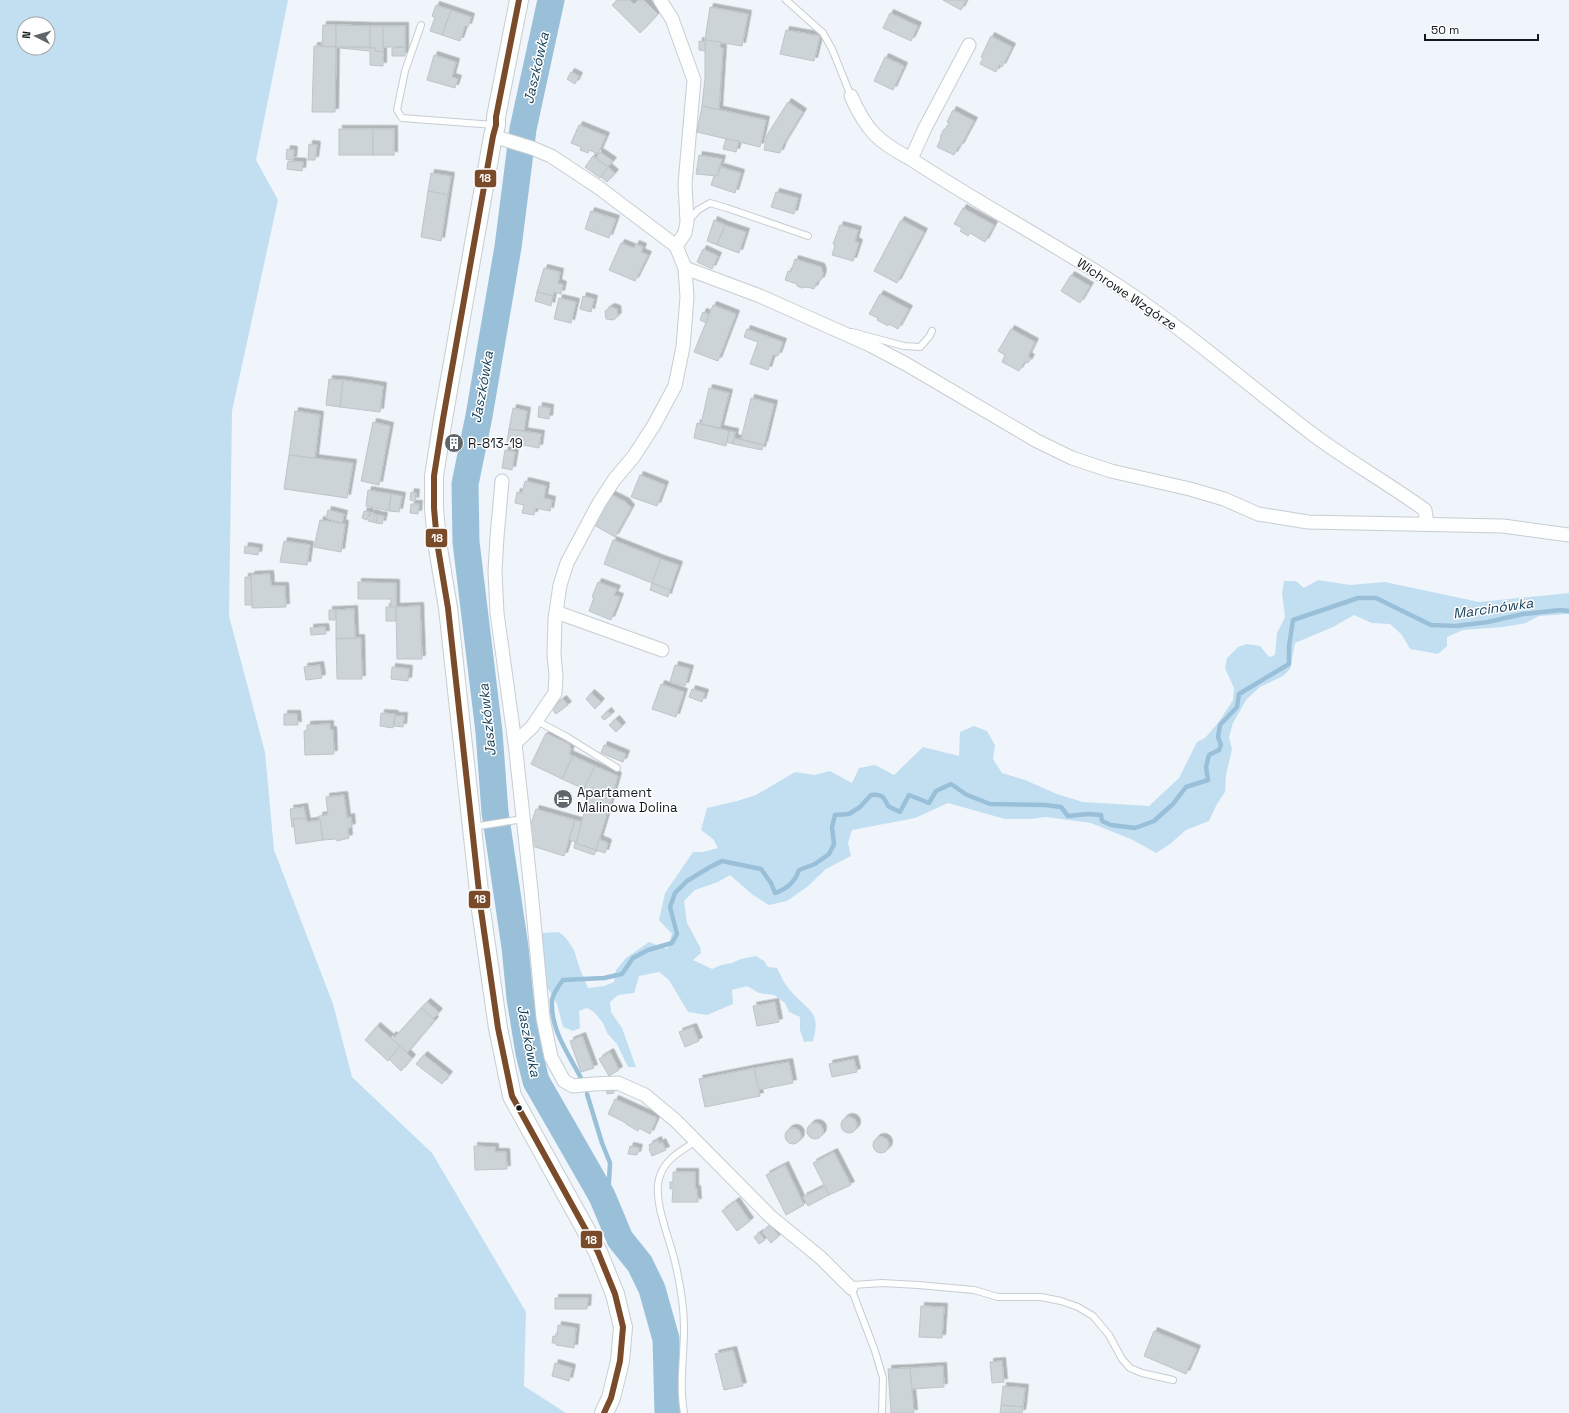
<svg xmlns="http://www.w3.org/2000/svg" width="1569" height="1413" viewBox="0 0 1569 1413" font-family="'Space Grotesk',sans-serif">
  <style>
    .green { fill: #c2dff2; fill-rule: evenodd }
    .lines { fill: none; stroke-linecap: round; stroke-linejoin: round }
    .stream { stroke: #99c0d8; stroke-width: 4.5 }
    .river { stroke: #99c0d8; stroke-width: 27 }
    .building { fill: #cdd4d8; stroke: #bec4c8; filter: url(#shadow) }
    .lane-casing { stroke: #c7cdd2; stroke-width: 8 }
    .street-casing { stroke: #c7cdd2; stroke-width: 15 }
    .secondary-casing { stroke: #c7cdd2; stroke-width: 20 }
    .lane { stroke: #fdfefe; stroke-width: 6 }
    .street { stroke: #fdfefe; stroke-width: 13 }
    .secondary { stroke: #fdfefe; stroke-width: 18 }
    .bus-1-casing { stroke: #fff; stroke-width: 9 }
    .bus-1 { stroke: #7a4b2a; stroke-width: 6 }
    .bus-dot { fill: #12191e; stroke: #fff; stroke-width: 1.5 }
    .labels { text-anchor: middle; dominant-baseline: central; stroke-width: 3; stroke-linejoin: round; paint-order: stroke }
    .street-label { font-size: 13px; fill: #12191e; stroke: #fff }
    .poi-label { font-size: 13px; fill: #12191e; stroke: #fff; text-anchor: start }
    .water-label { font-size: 14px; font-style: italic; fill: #17425b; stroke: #fff }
    .line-badge { stroke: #fff; stroke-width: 1.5 }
    .badge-label { font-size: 11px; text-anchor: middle; font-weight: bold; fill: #fff }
  </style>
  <defs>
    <filter id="shadow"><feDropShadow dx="3.5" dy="-3.5" stdDeviation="0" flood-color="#0004"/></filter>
  </defs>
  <rect width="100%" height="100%" fill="#eff5fa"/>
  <g class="green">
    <path d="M0 0H288L256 160 278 200 232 411 229 616 265 752 274 850 333 1004 352 1077 432 1153 526 1312 524 1386 566 1413H0ZM24 24H48V48H24Z"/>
    <path d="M1318 580 1350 585 1385 582 1479 602 1569 593V614L1539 616 1526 623 1503 627 1463 630 1447 637V646L1438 654 1410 649 1402 635 1390 624 1372 623 1354 615 1333 627 1295 643 1290 669 1283 676 1260 687 1246 700 1233 723 1229 737 1232 749 1226 775 1225 792 1217 804 1209 821 1186 830 1170 844 1156 853 1133 840 1091 823 1046 817 1030 819H1005L948 803 915 818 852 830 848 843 851 856 826 869 807 887 787 901 769 905 753 895 730 875 718 882 695 890 684 901 687 923 700 947 701 953 693 960 712 969 721 965 732 963 741 959 756 956 764 961 768 967 777 968C781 975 784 984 790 990 807 1011 822 1010 813 1041L804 1042 800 1030V1017L789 1012 785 1003 774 995 759 993 747 986 732 990 733 1004 707 1015 688 1012 669 980 659 972 639 976 634 993 618 995 610 1002 611 1012 622 1028 636 1067H628L617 1044 607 1033 603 1023 594 1012 587 1008 579 1011 580 1028 573 1031 563 1027 557 1004 546 985 543 955 542 933 559 932 566 938 574 950 580 969 588 988 604 986 614 982 616 970 626 958 649 942 667 949 672 934 659 920 665 893 693 852H703L718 848 713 839 701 830 707 808 737 801 756 795 795 772 815 775 830 771 852 783 859 768 875 765 894 775 923 747 959 756 960 732 974 726 987 731 995 745 993 759 1002 773 1025 780 1057 794 1083 802 1149 806 1179 778 1197 742 1205 738 1218 723 1233 700 1234 688 1225 668 1227 658 1238 647 1247 644 1260 646 1269 657 1275 655 1277 633 1285 617 1282 593 1284 581H1296L1304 588Z"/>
  </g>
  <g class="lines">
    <g class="stream">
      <path d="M581 1078C568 1053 550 1029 552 1000 553 993 559 986 563 980L604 978 622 974 633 958 648 950 672 943 677 934 670 907 675 893 687 881 710 867 722 861 761 869 771 883 775 893C787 889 795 882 799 870L815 864 829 854 834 844 832 827 835 815 849 814 860 807 871 795C881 794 884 796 888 806L900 812 909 795 929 803 936 791 951 784 967 795 990 804 1045 805 1061 807 1068 816 1088 814 1101 815 1102 821 1111 825 1135 828 1154 821 1173 804 1186 787 1208 780 1206 767 1209 755 1219 750 1221 745 1218 737 1220 725 1237 707 1239 694 1289 664V646L1293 620 1358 598H1376L1431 625 1456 626 1488 622 1523 614 1561 610 1569 611"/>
      <polyline points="587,1094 602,1143 610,1163 609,1182 604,1201"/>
    </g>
    <polyline class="river" points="551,0 523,129 508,247 479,416 465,484 466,542 489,732 495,812 515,947 520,998 529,1053 536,1081 602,1196 620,1239 640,1264 652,1289 666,1339 668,1413"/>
  </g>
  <g class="building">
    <polygon points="617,0 630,0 634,4 638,0 644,0 658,14 640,33 612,5"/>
    <polygon points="943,0 966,0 961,10"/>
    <polygon points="436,5 451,10 442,35 430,31 435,17 432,16"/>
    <polygon points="710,7 748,14 742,46 705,40"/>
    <polygon points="451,10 471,17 468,27 465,26 460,41 442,35"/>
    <polygon points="890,13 918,26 911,41 883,28"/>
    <polygon points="323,25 336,25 336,47 322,46"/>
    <polygon points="336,25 370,26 370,47 336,47"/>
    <polygon points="370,26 383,26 383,52 375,51 375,48 370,47"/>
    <rect x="383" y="26" width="22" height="21"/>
    <polygon points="786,30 820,36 814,61 780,54"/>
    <polygon points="991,36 1012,47 1002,67 999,65 996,72 980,64 983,58 981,57"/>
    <polygon points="705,40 721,42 720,47 723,48 719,110 702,106 705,78"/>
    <polygon points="699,41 705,42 705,51 699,50"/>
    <polygon points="314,46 336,47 335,112 312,112"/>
    <polygon points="341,47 375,48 375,51 383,52 383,66 370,65 370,51 340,48"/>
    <polygon points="405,47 405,56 392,56 392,48"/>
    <polygon points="434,55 456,62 452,77 458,79 455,88 427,80"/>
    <polygon points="885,57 904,66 893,90 874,81"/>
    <polygon points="571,72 579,76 575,84 567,79"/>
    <polygon points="788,102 803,112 783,145 780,153 764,150 767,135"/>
    <polygon points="702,106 766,120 760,147 697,132"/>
    <polygon points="953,110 974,121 960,147 959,146 954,155 937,147 941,138 940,137 944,129 945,130 949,123 947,122"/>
    <polygon points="579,125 606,136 598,154 589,150 588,153 580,150 581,147 571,143"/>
    <rect x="339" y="129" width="34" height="26"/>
    <rect x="373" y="129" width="21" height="26"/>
    <polygon points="726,139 739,141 736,152 723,149"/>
    <polygon points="309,144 317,145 315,160 308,160"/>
    <polygon points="287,149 294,150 293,160 286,159"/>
    <polygon points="600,152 613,161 608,167 596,158"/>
    <polygon points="699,155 722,159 717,176 696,174"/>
    <polygon points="593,156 608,167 600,178 585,167"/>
    <polygon points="288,161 303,162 302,171 287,169"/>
    <polygon points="608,167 615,173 607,182 601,177"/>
    <polygon points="721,167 741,173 735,193 711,185 714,176 717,176"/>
    <polygon points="431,173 451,176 448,195 428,191"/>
    <polygon points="428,191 448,195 441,241 421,237"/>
    <polygon points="776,192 798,198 794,214 771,207"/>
    <polygon points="963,208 994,225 985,242 970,233 968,236 960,231 962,228 954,224"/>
    <polygon points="591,211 616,219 609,238 585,229"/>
    <polygon points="714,220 725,225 717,245 707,241"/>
    <polygon points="901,220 924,232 897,283 874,271"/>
    <polygon points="725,225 746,232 739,253 717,245"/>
    <polygon points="840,225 858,230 855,241 859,243 853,261 832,255 835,245 833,244"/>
    <polygon points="621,243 634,248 636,244 643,247 641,252 648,255 635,281 609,270"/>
    <polygon points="703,249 718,256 712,269 697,262"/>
    <polygon points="795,259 821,267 823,273 821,280 817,282 814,289 807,287 802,288 797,286 797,284 785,280 788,271 791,272"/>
    <polygon points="544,268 560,272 558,283 563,285 561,294 554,292 553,296 537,292"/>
    <polygon points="1071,275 1090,286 1080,303 1061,291"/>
    <polygon points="537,292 553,296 551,306 535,301"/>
    <polygon points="880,294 909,309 898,329 889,324 888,326 877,320 878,318 869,314"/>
    <polygon points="583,296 594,299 591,312 580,309"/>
    <polygon points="559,298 576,302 571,323 554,319"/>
    <polygon points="713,305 736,314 718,361 694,352"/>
    <polygon points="611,307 617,309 618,316 614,320 606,319 605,311"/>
    <polygon points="703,312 709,314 706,323 700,320"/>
    <polygon points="747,329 783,342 778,356 773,355 768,370 750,364 758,342 744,337"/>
    <polygon points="1011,329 1035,342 1028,356 1031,358 1028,363 1025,361 1019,371 1002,362 1005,355 998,351"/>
    <polygon points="329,379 343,380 340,407 326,405"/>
    <polygon points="343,380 383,386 380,412 340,407"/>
    <polygon points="709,388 729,393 720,428 701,424"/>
    <polygon points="751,398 774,404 764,445 741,439"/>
    <polygon points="539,406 550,408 549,419 538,417"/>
    <polygon points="513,408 527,411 524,431 509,429"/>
    <polygon points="295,411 320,415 315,458 289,455"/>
    <polygon points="373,422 390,426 379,485 361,481"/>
    <polygon points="697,423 729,431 726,446 694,438"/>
    <polygon points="509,429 541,434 539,448 507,442"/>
    <polygon points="729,431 735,432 733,444 727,442"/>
    <polygon points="734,438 763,445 762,450 733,444"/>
    <polygon points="451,440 458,441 456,448 450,447"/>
    <polygon points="505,450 515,452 512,470 502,468"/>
    <polygon points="289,455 353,463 347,498 284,489"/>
    <polygon points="640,475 665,485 657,506 631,497"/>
    <polygon points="525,481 546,486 544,498 552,500 550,511 535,508 534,515 522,513 524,505 515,503 517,492 522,493"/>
    <polygon points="368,490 391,494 389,511 366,506"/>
    <polygon points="411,492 416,493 415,501 410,500"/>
    <polygon points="391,494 402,496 399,512 389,511"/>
    <polygon points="610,494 626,502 631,508 615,537 594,525"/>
    <polygon points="411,504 419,504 418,514 410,513"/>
    <polygon points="328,510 344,514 342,523 326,518"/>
    <polygon points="364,511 370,512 367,520 362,518"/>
    <polygon points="371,513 375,514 373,522 368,521"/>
    <polygon points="375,514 378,515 376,523 373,522"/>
    <polygon points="378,515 384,516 382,524 376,523"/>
    <polygon points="320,520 345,524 341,552 314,547"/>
    <polygon points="613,540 661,559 652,583 604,564"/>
    <polygon points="284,541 310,545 307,565 280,562"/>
    <polygon points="245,546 259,548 258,555 244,553"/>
    <polygon points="661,559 679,565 670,590 652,583"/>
    <polygon points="270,574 271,586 285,586 286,607 252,608 251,575"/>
    <polygon points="245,577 251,577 252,605 245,605"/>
    <polygon points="358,582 396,583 396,607 391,607 391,599 358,599"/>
    <polygon points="598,582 617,589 614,595 620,597 611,620 589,611 594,597 592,597"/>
    <polygon points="652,583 670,590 668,597 650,590"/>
    <polygon points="420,606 422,659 397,659 396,607"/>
    <rect x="386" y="607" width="10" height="14"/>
    <polygon points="354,609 355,638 336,639 336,610"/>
    <polygon points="329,610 336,610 335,620 329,620"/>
    <polygon points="325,627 326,634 311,635 310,628"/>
    <polygon points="361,638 362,679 337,679 336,639"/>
    <polygon points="320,665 322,678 306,680 304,667"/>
    <polygon points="675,665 690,669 685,686 670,682"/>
    <polygon points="392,667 409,669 408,681 391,679"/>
    <polygon points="661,684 684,692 676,717 652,709"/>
    <polygon points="692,689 705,693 702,702 689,697"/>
    <polygon points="591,693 601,702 595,709 586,699"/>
    <polygon points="563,699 568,705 556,714 551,708"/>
    <polygon points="608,711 611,715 604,720 601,717"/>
    <polygon points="381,713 395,714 393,728 380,726"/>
    <polygon points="284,714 297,714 298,725 284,725"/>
    <polygon points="395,716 404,716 403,727 394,726"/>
    <polygon points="616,719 622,726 616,732 609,725"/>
    <polygon points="330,724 330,730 333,730 334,754 305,755 304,731 307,731 307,725"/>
    <polygon points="546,733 569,744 571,749 569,754 573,756 562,779 531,764"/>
    <polygon points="604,745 626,754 623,762 601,753"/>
    <polygon points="573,756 595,766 584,789 562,779"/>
    <polygon points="595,766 618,776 607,814 586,807 591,792 584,789"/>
    <polygon points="344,795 347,818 351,817 352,827 348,828 349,838 337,841 336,839 323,840 319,816 328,815 326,797"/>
    <polygon points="304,807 306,818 293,819 294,827 292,827 290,809"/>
    <polygon points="586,807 607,814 596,850 575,843"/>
    <polygon points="536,809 575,820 564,856 532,846 530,827"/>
    <polygon points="306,818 307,822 320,820 323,840 296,844 293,819"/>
    <polygon points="575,820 582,822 576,842 569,840"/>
    <polygon points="599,839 608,843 605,853 596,850"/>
    <polygon points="575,843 596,850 594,855 574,848"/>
    <polygon points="427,1002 439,1012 433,1019 421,1008"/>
    <polygon points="775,1002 779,1022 757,1026 753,1006"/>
    <polygon points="421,1008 435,1020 407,1053 390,1038 393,1035 395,1037"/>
    <polygon points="377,1026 400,1046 388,1061 365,1040"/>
    <polygon points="693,1027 699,1041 685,1047 679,1032"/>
    <polygon points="582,1036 594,1068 581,1072 570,1041"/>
    <polygon points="400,1046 412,1058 401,1071 389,1059"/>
    <polygon points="610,1052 619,1070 609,1076 599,1059"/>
    <polygon points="424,1055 449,1075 442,1084 416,1064"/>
    <polygon points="854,1059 857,1072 832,1077 829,1064"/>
    <polygon points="789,1062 793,1083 758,1090 754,1068"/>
    <polygon points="754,1068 760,1096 705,1107 699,1079"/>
    <polygon points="606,1087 613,1087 614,1093 607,1094"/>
    <polygon points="615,1099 657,1118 650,1134 639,1128 638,1131 626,1124 626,1123 608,1114"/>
    <circle cx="849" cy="1125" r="8"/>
    <circle cx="815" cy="1131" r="8"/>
    <circle cx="793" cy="1136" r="8"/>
    <circle cx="881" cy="1145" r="8"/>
    <polygon points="658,1140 659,1144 662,1142 666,1150 652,1156 649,1149 650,1148 649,1145"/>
    <polygon points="474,1146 495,1147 495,1152 506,1152 507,1169 475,1170"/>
    <polygon points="630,1146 639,1148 637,1155 628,1154"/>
    <polygon points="834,1152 851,1185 829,1195 813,1163"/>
    <polygon points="785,1165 804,1205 786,1215 766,1175"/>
    <polygon points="673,1172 695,1172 695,1189 697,1189 698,1202 672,1202 673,1189 670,1189 670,1182 673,1182"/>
    <polygon points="825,1186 829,1195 808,1206 803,1197"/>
    <polygon points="736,1201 750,1221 737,1231 722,1211"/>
    <polygon points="770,1225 779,1236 771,1243 762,1232"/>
    <polygon points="760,1233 765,1240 759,1244 754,1237"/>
    <polygon points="555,1298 588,1298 587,1309 555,1309"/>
    <polygon points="921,1306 944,1307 942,1338 919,1337"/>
    <polygon points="558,1325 576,1328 574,1348 556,1345 556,1343 552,1343 553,1336 557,1336"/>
    <polygon points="1154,1331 1197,1349 1186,1374 1144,1356"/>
    <polygon points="733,1350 743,1386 724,1390 715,1354"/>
    <polygon points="1002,1361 1004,1382 992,1383 990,1362"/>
    <polygon points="555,1363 572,1368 569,1381 552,1376"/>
    <polygon points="943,1366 944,1387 912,1389 910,1368"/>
    <polygon points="910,1368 914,1413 891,1413 888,1369"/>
    <polygon points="1003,1386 1025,1388 1023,1407 1001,1405"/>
    <polygon points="1001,1405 1023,1407 1022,1413 1000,1413"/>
  </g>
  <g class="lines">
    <g class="lane-casing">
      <g id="lane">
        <polyline points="786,0 823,33 832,49 851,96"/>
        <polyline points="421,25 405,71 397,110 402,118 494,125"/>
        <polyline points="688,221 698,210 710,203 727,208 808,236"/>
        <polyline points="852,332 904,346 920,347 929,337 932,331"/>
        <polyline points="537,721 567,737 617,768"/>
        <polyline points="473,827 523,819"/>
        <path d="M684 1413C679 1385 684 1357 684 1328 684 1306 680 1283 675 1262 670 1239 653 1202 659 1179 664 1159 680 1152 696 1141"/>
        <polyline points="882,1413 883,1378 875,1351 851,1288 853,1285 882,1283 918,1285 974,1290 998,1297 1041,1297 1061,1301 1078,1307 1093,1316 1109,1335 1122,1359 1130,1368 1142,1373 1173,1380"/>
      </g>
    </g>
    <g class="street-casing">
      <g id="street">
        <polyline points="660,0 672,19 694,80 685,184 687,222 685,233 676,246"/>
        <path d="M969 45 925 128 911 159C979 204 1052 242 1120 287 1187 331 1247 384 1311 433 1348 461 1388 483 1425 510L1427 524"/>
        <path d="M851 96C866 130 878 142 911 159"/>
        <polyline points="493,136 532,148 551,156 598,187 676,246 685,268 760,296 870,345 906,364 1037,441 1072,458 1111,471 1190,489 1224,499 1258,514 1308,522 1503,526 1569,535"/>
        <polyline points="502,481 497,537 495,571 497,613 515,743 531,890 543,1018 551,1057 564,1081 573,1086 594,1084 618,1083 645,1095 676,1121 771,1217 821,1258 851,1288"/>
        <polyline points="556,612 662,650"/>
        <polyline points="515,743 532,727 555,693 556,676 554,654 555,619 560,585 567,563 599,503 614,480 634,456 654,425 675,386 683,347 687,297 685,268"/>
      </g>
    </g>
    <g class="secondary-casing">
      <polyline id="secondary" points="519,0 496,117 496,125 493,136 443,419 434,476 434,508 437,542 448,608 481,910 498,1028 512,1096 598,1252 615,1294 623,1327 620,1361 611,1398 604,1413"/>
    </g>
    <use href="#lane" class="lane"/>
    <use href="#street" class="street"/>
    <use href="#secondary" class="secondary"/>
    <g class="bus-1-casing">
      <polyline id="bus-1" points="519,0 496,117 496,125 493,136 443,419 434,476 434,508 437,542 448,608 481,910 498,1028 512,1096 598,1252 615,1294 623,1327 620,1361 611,1398 604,1413"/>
    </g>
    <use href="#bus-1" class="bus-1"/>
  </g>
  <defs>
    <g id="building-disc" transform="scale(1)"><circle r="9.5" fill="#5f666b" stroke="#fff"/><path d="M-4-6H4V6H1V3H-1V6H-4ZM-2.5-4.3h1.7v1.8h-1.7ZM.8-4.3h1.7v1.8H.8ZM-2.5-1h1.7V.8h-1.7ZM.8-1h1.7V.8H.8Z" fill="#fff"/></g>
    <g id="hotel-disc" transform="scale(1)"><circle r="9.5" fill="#5f666b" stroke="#fff"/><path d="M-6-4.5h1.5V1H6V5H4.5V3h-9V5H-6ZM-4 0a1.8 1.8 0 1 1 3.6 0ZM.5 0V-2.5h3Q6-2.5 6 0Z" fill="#fff"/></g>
  </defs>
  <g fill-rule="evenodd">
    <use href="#building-disc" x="454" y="443"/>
    <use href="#hotel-disc" x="563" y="799"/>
  </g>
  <circle class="bus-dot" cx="519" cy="1108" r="3.5"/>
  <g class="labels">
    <g class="street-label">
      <text transform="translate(1127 294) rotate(34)">Wichrowe Wzgórze</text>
    </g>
    <g class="poi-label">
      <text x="468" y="443">R-813-19</text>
      <text x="577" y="792">Apartament<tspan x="577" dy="15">Malinowa Dolina</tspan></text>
    </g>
    <g class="water-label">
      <text transform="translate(536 68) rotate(-77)">Jaszkówka</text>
      <text transform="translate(482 387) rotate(-80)">Jaszkówka</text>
      <text transform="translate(1493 608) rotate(-8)">Marcinówka</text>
      <text transform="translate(487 720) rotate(-96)">Jaszkówka</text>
      <text transform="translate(529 1041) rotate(79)">Jaszkówka</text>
    </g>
  </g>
  <g class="line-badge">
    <rect x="474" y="169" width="23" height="19" rx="4" fill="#7a4b2a"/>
    <rect x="425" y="528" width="23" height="20" rx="4" fill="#7a4b2a"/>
    <rect x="468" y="890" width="23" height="19" rx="4" fill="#7a4b2a"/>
    <rect x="580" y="1230" width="23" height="19" rx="4" fill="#7a4b2a"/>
  </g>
  <g class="badge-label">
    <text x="485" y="182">18</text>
    <text x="437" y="542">18</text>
    <text x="480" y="903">18</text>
    <text x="591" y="1244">18</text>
  </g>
  <g transform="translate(36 36) rotate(276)"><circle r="19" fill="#ffffff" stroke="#a0a3a5"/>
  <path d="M0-3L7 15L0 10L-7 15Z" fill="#5f666b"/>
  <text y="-6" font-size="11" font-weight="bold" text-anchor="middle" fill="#12191e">N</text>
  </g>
  <path d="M1425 34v6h113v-6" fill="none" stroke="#12191e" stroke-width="2"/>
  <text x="1431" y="34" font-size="12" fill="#12191e" stroke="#ffffff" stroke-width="3" paint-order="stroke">50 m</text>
</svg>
